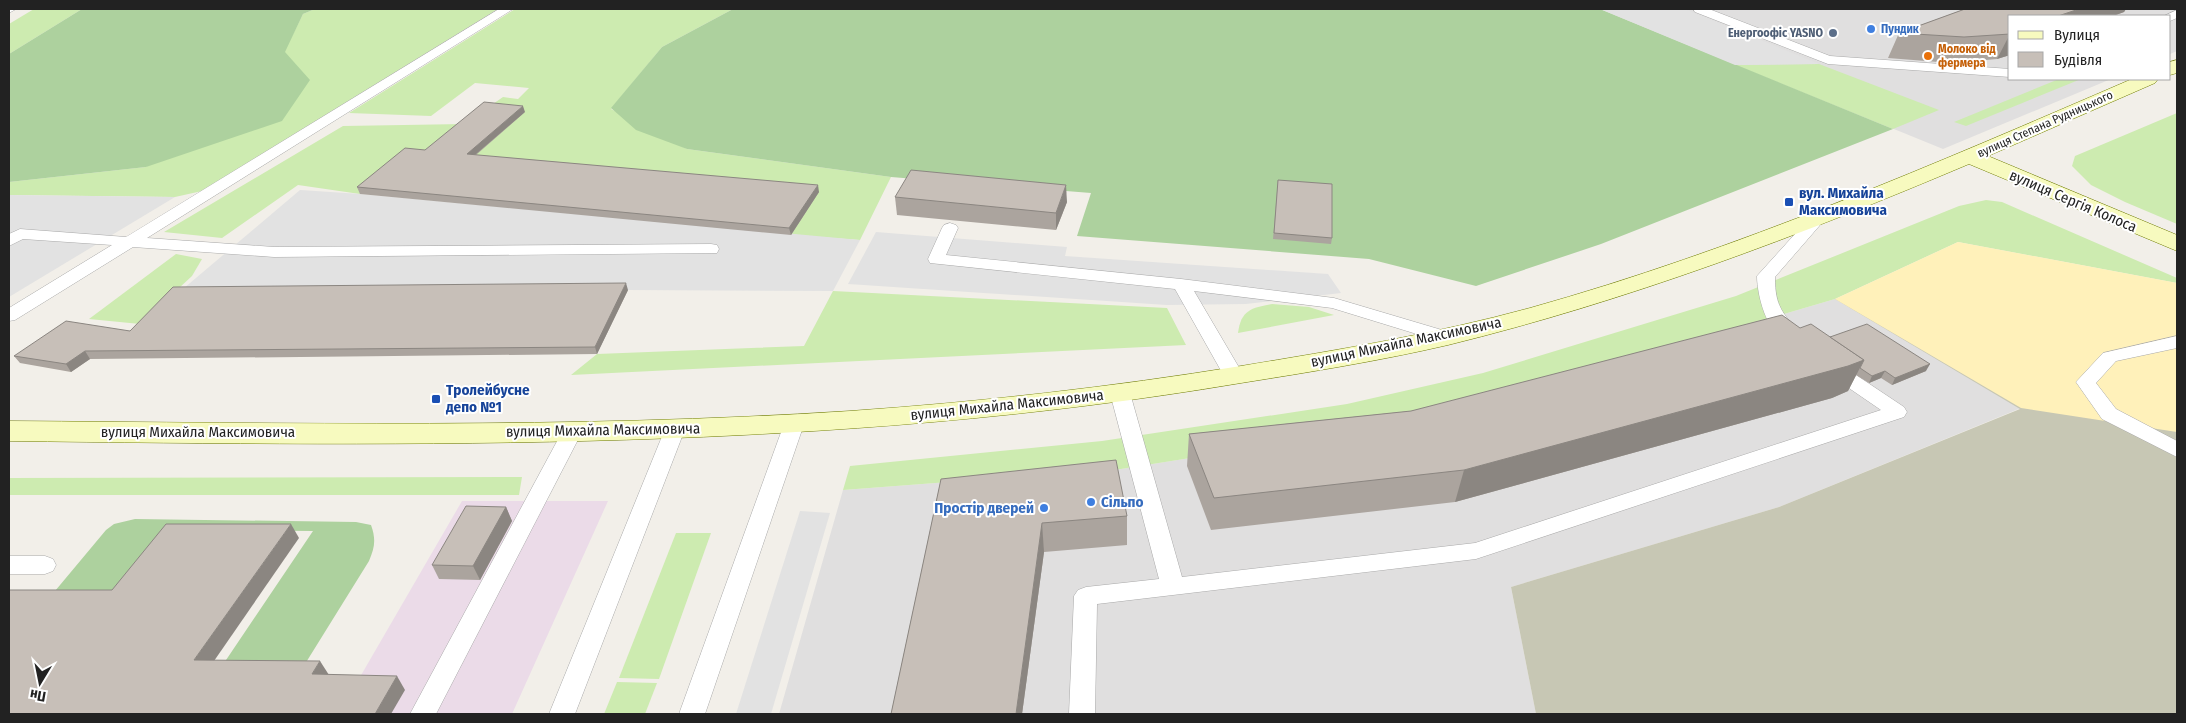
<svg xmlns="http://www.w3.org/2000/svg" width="2186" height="723" viewBox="0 0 2186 723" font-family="'Fira Sans Condensed',sans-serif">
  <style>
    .residential { fill: #e0dfdf }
    .industrial { fill: #ebdbe8 }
    .construction { fill: #c7c7b4 }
    .grass { fill: #cdebb0 }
    .forest { fill: #add19e }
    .sand { fill: #fff1ba }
    .parking { fill: #e2e2e2 }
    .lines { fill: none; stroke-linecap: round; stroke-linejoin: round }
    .lane-casing { stroke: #a9a9a9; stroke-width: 1 }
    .secondary-casing { stroke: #707d05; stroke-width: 1 }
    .lane { fill: #fff; fill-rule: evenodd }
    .secondary { fill: #f7fabf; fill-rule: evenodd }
    .wall { fill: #aba49e }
    .shaded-wall { fill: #8b8681 }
    .building { fill: #c7bfb8; stroke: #8b8681 }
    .shop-dot { fill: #3f7fe0; stroke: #fff; stroke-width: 2 }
    .service-dot { fill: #5c6f8a; stroke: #fff; stroke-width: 2 }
    .food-dot { fill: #e8710a; stroke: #fff; stroke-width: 2 }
    .transit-dot { fill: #1a4fb4; stroke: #fff; stroke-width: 2 }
    .labels { text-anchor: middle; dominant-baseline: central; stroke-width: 4; stroke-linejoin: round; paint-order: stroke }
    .far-shop-label { font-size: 12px; font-weight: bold; fill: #366cbe; stroke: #fff; text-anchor: start }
    .far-service-label { font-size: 12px; font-weight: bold; fill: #4e5e75; stroke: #fff; text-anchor: end }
    .far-food-label { font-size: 12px; font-weight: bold; fill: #c56008; stroke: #fff; text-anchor: start }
    .far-street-label { font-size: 12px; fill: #222; stroke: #fff }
    .transit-label { font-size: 15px; font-weight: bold; fill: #164399; stroke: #fff; text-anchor: start }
    .street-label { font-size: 15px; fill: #222; stroke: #fff }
    .shop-label { font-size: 15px; font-weight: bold; fill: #366cbe; stroke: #fff; text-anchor: start }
  </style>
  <rect width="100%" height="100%" fill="#f2efe9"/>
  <g class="residential">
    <polygon points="1600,9 2177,9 2177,51 2170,54 2170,16 2010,16 2010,79 2111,79 1943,149"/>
    <polygon points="1835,299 2021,408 1779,507 1511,587 1536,714 779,714 843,490 1121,469 1418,422"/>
  </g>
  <polygon class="industrial" points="462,501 608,501 512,714 324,714 360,677"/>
  <polygon class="construction" points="2177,283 2177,714 1536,714 1511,587 1779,507 2020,409 1835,299"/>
  <g class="grass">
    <polygon points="34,9 82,9 9,54 9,24"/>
    <polygon points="315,9 498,9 202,191 175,197 9,195 9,182 146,167 284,52 303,14"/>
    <polygon points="515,9 733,9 662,47 611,109 687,149 891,177 860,240 791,235 818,192 360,194 298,185 222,238 164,232 343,126 464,124 503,97 518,99 529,88 475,83 431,116 349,113"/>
    <polygon points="1819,64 1939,110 1893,129 1735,65"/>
    <polygon points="2059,79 2081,79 1966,126 1954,122"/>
    <polygon points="2177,113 2177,224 2125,202 2091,185 2072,166 2075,156"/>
    <polygon points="1986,200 2002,202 2177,278 2177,283 1958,242 1835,299 1418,422 1121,469 843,490 850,466 1102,441 1347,404 1483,373 1736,296 1959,206"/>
    <polygon points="176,254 202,259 192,276 140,324 89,319"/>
    <polygon points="833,291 1167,308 1186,345 571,375 597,354 804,346"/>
    <path d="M1272 304 1309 307 1334 315 1238 333C1241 310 1251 308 1272 304Z"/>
    <polygon points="522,477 519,495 9,495 9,478"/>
    <polygon points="676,533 711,533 659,679 619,678"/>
    <polygon points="617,682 657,683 645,714 604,714"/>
  </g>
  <g class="forest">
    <polygon points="82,9 315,9 303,14 285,52 310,80 282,121 146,167 9,182 9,54"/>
    <polygon points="733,9 1600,9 1893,129 1601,244 1476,286 1369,259 1077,236 1091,193 891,177 687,149 636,130 611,108 662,47"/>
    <path d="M135 519 356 522 371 525C376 539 375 547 369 561L305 664 224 663 313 531 172 530 118 597H50L106 530 114 524Z"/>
  </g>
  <polygon class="sand" points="1958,242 2177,283 2177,432 2021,408 1835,299"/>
  <g class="parking">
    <polygon points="1600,9 1685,9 1819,64 1735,65"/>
    <polygon points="300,190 360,194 860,240 833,291 628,290 177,294"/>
    <polygon points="9,195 175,197 9,297"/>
    <polygon points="876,232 1067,247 1065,256 1328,274 1341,293 1246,304 1167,305 848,284"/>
    <polygon points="800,511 830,513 771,714 736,714"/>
  </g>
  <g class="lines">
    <g class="lane-casing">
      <g id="lane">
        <polygon points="9,9 16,9 9,13"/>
        <polygon points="499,9 513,9 147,238 274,247 711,244 717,245 719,249 717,253 274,257 133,247 15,320 9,321 9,308 112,245 23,239 9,246 9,234 20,229 126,237"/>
        <polygon points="1693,9 1709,9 1830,56 2010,69 2010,77 1828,64 1695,12"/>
        <polygon points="2177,10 2177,18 2170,21 2170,16 2164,16"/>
        <path d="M1819 212 1825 214 1827 217 1775 277C1775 308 1783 311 1799 335L1796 339C1769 346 1757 296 1757 276L1813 214Z"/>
        <polygon points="950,223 956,225 958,228 946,255 1181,279 1334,298 1452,333 1455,337 1452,341 1446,343 1332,308 1194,291 1244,376 1241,380 1234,382 1227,380 1224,376 1175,289 930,263 928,259 942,228 944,225"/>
        <polygon points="2177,336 2177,348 2116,361 2096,383 2116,409 2177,441 2177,457 2102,419 2076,382 2103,353"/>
        <polygon points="1831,361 1838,363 1904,407 1907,412 1904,417 1476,559 1097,604 1095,714 1069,714 1074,596 1078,590 1086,587 1159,579 1110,393 1113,389 1120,387 1127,389 1130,393 1182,577 1475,543 1881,410 1824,371 1822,367 1824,363"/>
        <polygon points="794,417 801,419 804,424 705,714 679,714 784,424 787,419"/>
        <polygon points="675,422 682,424 685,429 575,714 549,714 665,429 668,424"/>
        <polygon points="572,425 579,427 582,432 436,714 410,714 562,432 565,427"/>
        <polygon points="9,556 45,556 53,559 56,565 53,571 45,574 9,574"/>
      </g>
    </g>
    <g class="secondary-casing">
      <g id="secondary">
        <polygon points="2177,60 2177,73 2170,75 2170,62"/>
        <path d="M2132 79H2158L2155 83 1988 156 2177 235V251L1969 164C1799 236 1627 301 1448 345 1379 361 1310 372 1241 383 833 452 421 446 9 441V421C289 423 570 429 850 411 981 402 1111 387 1241 366 1338 350 1435 334 1530 308 1737 250 1935 164 2132 79Z"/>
      </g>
    </g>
    <use href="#lane" class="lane"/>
    <use href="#secondary" class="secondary"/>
  </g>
  <g class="wall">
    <polygon points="1965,9 2126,9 2124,12 2113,16 2010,16 2010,55 1997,59 1951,63 1888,58 1899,33"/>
    <polygon points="525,112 476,155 819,192 791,235 360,194 357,187 425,150"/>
    <polygon points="1278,180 1332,238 1331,244 1273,239"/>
    <polygon points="895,197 1067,202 1056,230 897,215"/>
    <polygon points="628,290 597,354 90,359 71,372 20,363 14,356 130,331"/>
    <polygon points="1800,328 1830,337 1926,371 1892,385 1881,378 1869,383 1856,375 1848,391 1832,398 1455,502 1211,530 1187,466 1189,434 1411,411"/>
    <polygon points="941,479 1127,516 1127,545 1044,552 1022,714 891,714"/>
    <polygon points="506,507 512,521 480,580 439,579 432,565"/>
  </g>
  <g class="shaded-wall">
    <polygon points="2079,9 2126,9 2124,12 2113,16 2058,16"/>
    <polygon points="2010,34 2010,55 1997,59"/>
    <polygon points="523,106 525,112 469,160 467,154"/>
    <polygon points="818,185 819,192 791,235 789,228"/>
    <polygon points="1066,185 1067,202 1056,230 1056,213"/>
    <polygon points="626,283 628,290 597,354 595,347"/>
    <polygon points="85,351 90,359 71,372 66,364"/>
    <polygon points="1864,360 1848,391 1832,398 1455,502 1464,470"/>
    <polygon points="1930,364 1926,371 1892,385 1895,378"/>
    <polygon points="1885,371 1881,378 1869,383 1872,376"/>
    <polygon points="506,507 512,521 480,580 473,566"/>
    <polygon points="1042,523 1044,552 1022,714 1016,714"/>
    <polygon points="291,524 299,538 205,674 194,660"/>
    <polygon points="320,661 329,675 312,674"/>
    <polygon points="397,676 405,690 391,714 375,714"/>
  </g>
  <g class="building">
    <polygon points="1965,9 2079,9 2058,16 2010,16 2010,34 1964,37 1899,33"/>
    <polygon points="484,102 523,106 467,154 818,185 789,228 357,187 405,148 425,150"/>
    <polygon points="911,170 1066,185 1056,213 895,197"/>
    <polygon points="1278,180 1332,184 1332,238 1274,233"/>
    <polygon points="626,283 595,347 85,351 66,364 14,356 66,321 130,331 173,287"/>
    <polygon points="1782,315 1800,328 1811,324 1864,360 1848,366 1464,470 1214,498 1189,434 1411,411"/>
    <polygon points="1867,324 1930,364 1895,378 1885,371 1872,376 1860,368 1864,360 1830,337"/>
    <polygon points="1116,460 1127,516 1042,523 1016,714 891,714 941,479"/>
    <polygon points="466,506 506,507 473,566 432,565"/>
    <polygon points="166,524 291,524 194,660 320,661 312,674 397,676 375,714 9,714 9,590 112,590"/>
  </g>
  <g class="shop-dot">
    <circle cx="1871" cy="29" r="5"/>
    <circle cx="1091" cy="502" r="5"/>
    <circle cx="1044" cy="508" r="5"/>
  </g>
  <circle class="service-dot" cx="1833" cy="33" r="5"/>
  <circle class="food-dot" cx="1928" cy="56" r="5"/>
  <g class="transit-dot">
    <rect x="1784" y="197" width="10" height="10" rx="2.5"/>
    <rect x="431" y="394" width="10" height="10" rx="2.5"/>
  </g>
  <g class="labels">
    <g class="far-shop-label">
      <text x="1881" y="29">Пундик</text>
    </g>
    <g class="far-service-label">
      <text x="1823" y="33">Енергоофіс YASNO</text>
    </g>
    <g class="far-food-label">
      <text x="1938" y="49">Молоко від<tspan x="1938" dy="14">фермера</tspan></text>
    </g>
    <g class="far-street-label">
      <text transform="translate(2045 124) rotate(-24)">вулиця Степана Рудницького</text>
    </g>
    <g class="transit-label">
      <text x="1799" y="193">вул. Михайла<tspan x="1799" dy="17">Максимовича</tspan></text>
      <text x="446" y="390">Тролейбусне<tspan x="446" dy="17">депо №1</tspan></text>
    </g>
    <g class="street-label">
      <text transform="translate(2073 201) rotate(23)">вулиця Сергія Колоса</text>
      <text transform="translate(1406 342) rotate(-12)">вулиця Михайла Максимовича</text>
      <text transform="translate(1007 405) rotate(-6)">вулиця Михайла Максимовича</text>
      <text transform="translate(603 430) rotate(-1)">вулиця Михайла Максимовича</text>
      <text x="198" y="432">вулиця Михайла Максимовича</text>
    </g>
    <g class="shop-label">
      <text x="1101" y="502">Сільпо</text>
      <text x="1034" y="508" text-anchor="end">Простір дверей</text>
    </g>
  </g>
  <rect width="2186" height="723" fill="none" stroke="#222222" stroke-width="20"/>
  <rect x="2008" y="15" width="162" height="65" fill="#ffffff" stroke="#a7a7a7"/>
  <rect x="2018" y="31" width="25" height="8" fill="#f7fabf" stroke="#a7a7a7"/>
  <text x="2054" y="40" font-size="15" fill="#222222">Вулиця</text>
  <rect x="2018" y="52" width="25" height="15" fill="#c7bfb8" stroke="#a7a7a7"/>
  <text x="2054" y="65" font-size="15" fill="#222222">Будівля</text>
  <g transform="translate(40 683) rotate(190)" stroke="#ffffff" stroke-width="4" paint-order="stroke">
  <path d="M0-4L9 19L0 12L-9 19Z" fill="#222222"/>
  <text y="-8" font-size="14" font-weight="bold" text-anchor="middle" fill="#222222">Пн</text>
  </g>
</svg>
